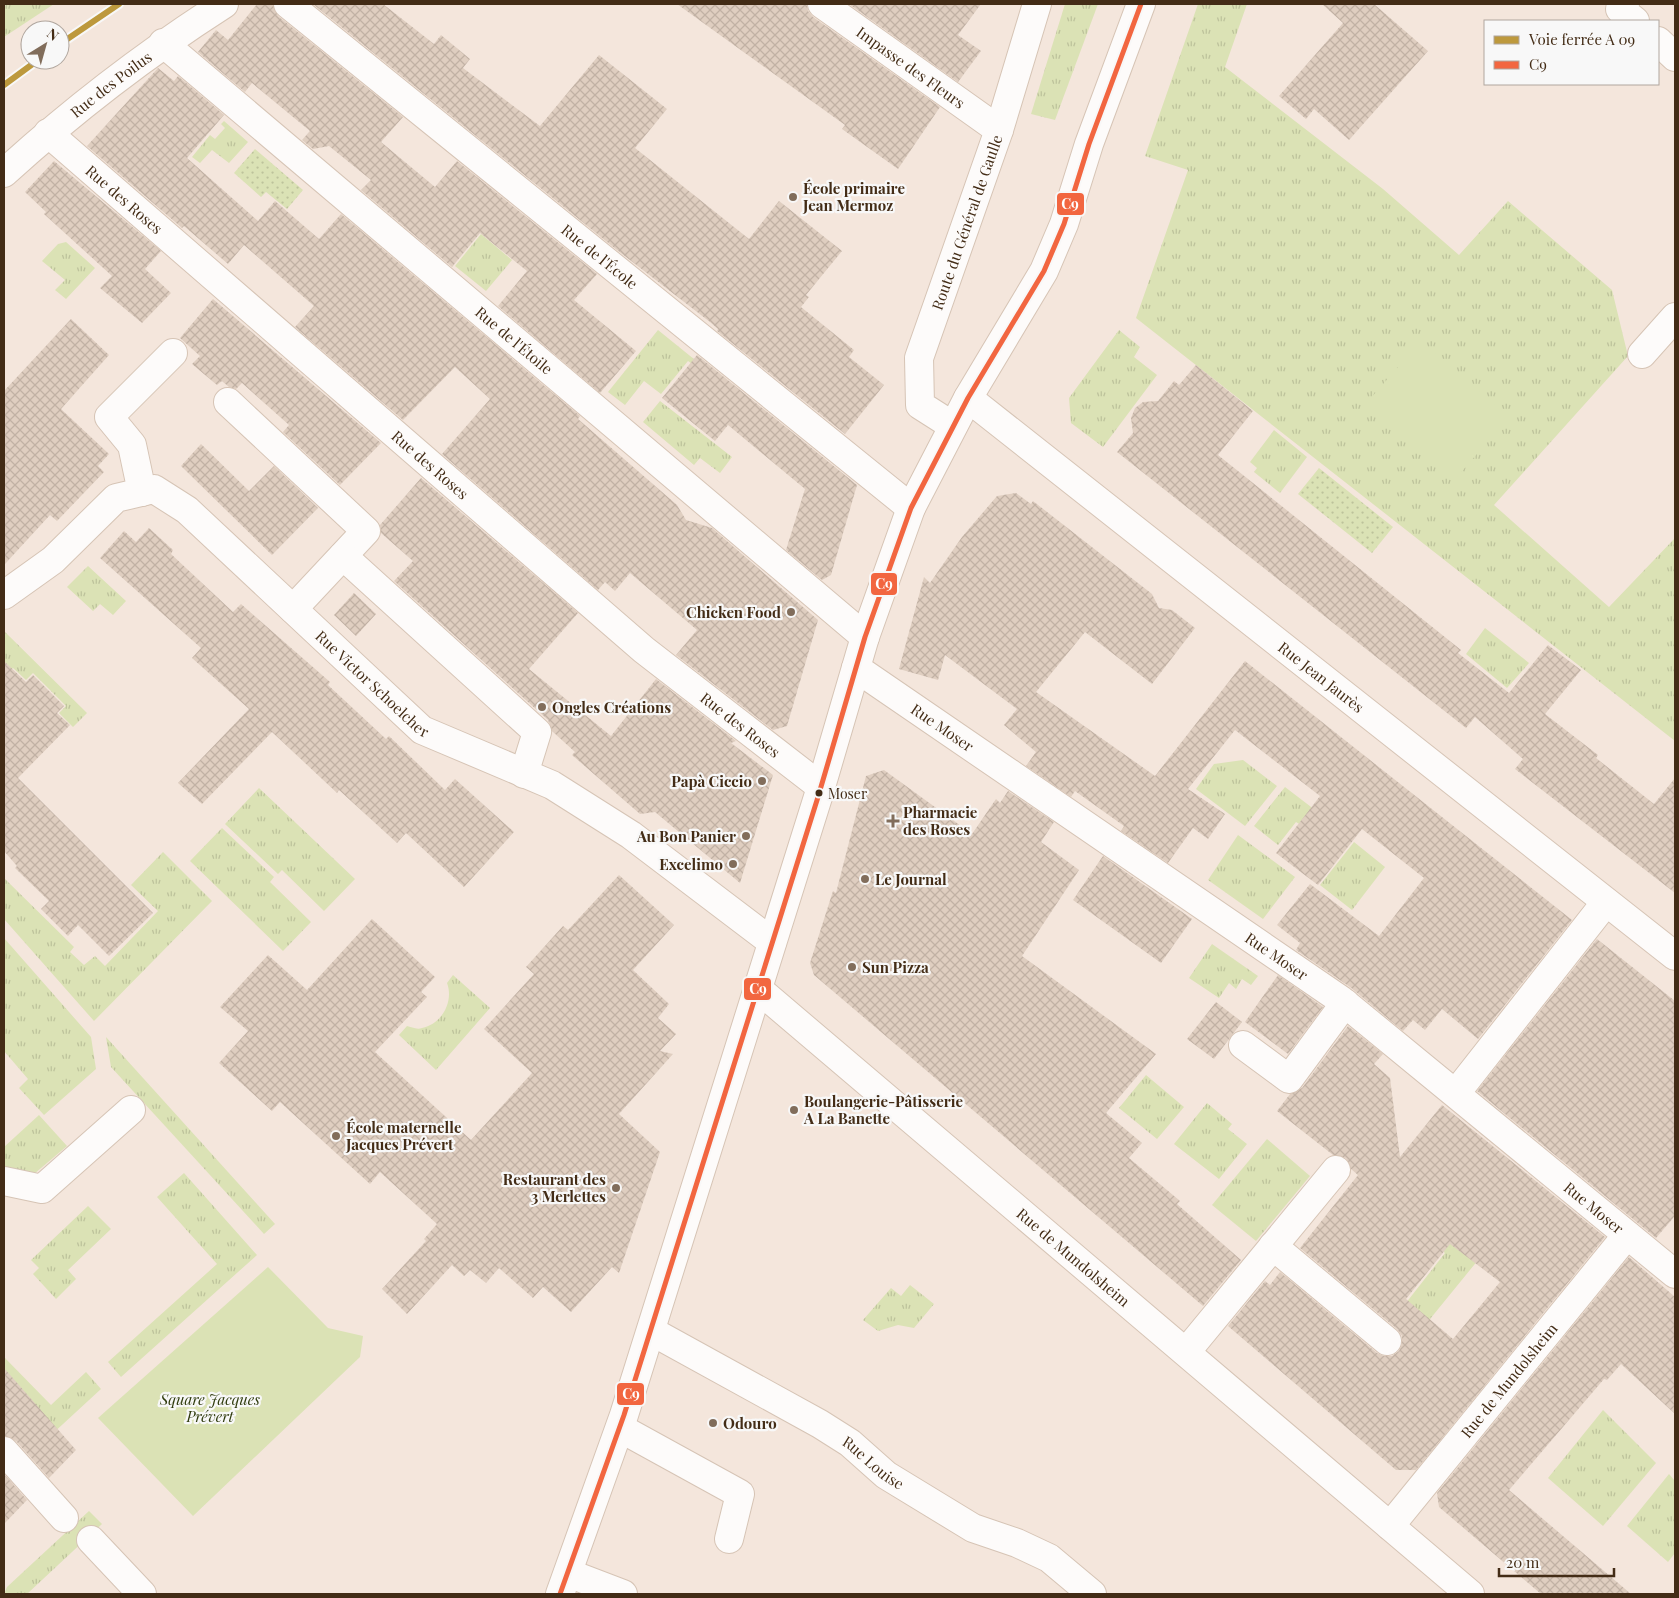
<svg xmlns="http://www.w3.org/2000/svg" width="1679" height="1598" viewBox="0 0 1679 1598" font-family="'Playfair Display',serif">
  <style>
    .grass { fill: url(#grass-tufts) }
    .park { fill: #dbe2b5 }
    .garden { fill: url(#garden-dots) }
    .building { fill: url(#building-cross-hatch); fill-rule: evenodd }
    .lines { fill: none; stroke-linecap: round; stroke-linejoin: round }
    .minor-casing { stroke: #d6c4b5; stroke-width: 30 }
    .major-casing { stroke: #d6c4b5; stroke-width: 30 }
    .minor { stroke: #fdfbfa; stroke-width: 28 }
    .major { stroke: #fdfbfa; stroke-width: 28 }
    .bus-1-casing { stroke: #f8f8f8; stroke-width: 9 }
    .bus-1 { stroke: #f26640; stroke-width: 5 }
    .rail-1-casing { stroke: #f8f8f8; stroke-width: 10 }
    .rail-1 { stroke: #bd993d; stroke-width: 6 }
    .poi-dot { fill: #816d5b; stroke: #f8f8f8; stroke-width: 2 }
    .bus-dot { fill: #432c16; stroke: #f8f8f8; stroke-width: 2 }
    .labels { text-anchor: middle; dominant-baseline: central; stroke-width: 4.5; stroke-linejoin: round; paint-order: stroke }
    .bus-label { font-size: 14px; fill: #432c16; stroke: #f8f8f8; text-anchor: start }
    .street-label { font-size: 15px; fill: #432c16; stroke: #f8f8f8 }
    .poi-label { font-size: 15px; font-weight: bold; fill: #432c16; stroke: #f8f8f8; text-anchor: start }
    .park-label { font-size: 15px; font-style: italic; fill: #2f3b0d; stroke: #f8f8f8 }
    .line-badge { stroke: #f8f8f8; stroke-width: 2 }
    .badge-label { font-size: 14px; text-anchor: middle; font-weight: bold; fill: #fff }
  </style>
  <defs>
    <pattern id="grass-tufts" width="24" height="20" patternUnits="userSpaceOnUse" patternTransform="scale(1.25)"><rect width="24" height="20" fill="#dbe2b5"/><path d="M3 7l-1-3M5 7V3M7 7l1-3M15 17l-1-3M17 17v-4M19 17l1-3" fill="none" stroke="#bdc29b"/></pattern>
    <pattern id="garden-dots" width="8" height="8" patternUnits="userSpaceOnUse" patternTransform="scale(1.25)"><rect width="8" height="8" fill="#dbe2b5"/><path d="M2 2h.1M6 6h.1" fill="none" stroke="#bdc29b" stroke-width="1.8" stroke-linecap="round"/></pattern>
    <pattern id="building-cross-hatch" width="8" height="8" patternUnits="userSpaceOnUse" patternTransform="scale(1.25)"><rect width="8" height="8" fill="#dfcec0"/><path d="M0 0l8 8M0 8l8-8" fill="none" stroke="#c1b1a4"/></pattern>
  </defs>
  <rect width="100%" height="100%" fill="#f4e6dc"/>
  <g class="grass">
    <polygon points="8,4 54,4 4,37 4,6"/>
    <polygon points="1065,4 1098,4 1055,120 1031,114"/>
    <polygon points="1198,4 1247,4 1225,67 1383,189 1459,255 1508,201 1612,290 1628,356 1494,505 1609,607 1675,538 1675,741 1136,318 1188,170 1145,156"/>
    <polygon points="224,121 248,142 229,163 212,150 200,163 192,157 210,135 215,139 225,128 221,124"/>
    <polygon points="481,234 512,260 486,291 455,266"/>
    <polygon points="66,242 95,268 66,299 55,290 65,280 42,261 58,244"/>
    <polygon points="658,330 705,368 702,371 688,361 661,394 644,381 625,405 608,392"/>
    <polygon points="1119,330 1140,347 1134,357 1157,375 1103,447 1071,423 1069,398"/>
    <polygon points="660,401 732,457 720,473 700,458 694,465 643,422"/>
    <polygon points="1274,430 1307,457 1280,493 1254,472 1257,468 1250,462"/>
    <polygon points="88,566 126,601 113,615 100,604 93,611 67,587"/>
    <polygon points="1485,628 1529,663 1507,688 1466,654"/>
    <polygon points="4,631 87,713 73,727 59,713 66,706 33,673 26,680 13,668 4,677"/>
    <polygon points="1243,760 1277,786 1245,826 1196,789 1214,764"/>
    <polygon points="1285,787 1319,813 1307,829 1296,822 1278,845 1254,826"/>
    <polygon points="259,788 355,879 324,911 282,870 278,874 225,824"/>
    <polygon points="222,828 274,877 270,882 311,922 283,951 190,861"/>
    <polygon points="1238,835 1295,877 1263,919 1208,880"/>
    <polygon points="1354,842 1385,867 1352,910 1320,885"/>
    <polygon points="163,852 212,901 94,1021 4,919 4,878 74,947 70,952 84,965 95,956 105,966 158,911 131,885"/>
    <polygon points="4,938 91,1037 96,1069 44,1115 19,1088 28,1079 4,1051"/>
    <polygon points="1212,944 1258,976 1251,985 1242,979 1236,989 1229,983 1219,998 1189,978"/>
    <path d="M453 975 490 1008 436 1070 399 1035 407 1026C411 1027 417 1030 422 1028 442 1024 454 1001 447 983Z"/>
    <polygon points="106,1037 275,1224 264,1234 111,1067"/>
    <polygon points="1146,1075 1184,1107 1157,1139 1119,1108"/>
    <polygon points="1207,1103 1232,1124 1228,1129 1247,1144 1219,1179 1174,1144"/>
    <polygon points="39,1115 67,1146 34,1174 4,1167 4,1147"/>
    <polygon points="1267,1139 1310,1176 1256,1241 1212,1205"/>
    <polygon points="1371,1156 1483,1254 1417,1335 1395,1317 1445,1253 1401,1217 1404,1213 1357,1174"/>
    <polygon points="184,1173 257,1255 121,1377 108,1362 217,1264 157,1197"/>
    <polygon points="88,1206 111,1229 68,1270 76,1279 56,1299 33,1274 39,1268 31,1260"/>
    <polygon points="910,1285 934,1304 914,1328 898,1325 878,1331 863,1320 891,1288 901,1296"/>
    <polygon points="4,1357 51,1405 86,1372 101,1389 37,1448 4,1411"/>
    <polygon points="1603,1410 1656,1463 1603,1526 1548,1478"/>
    <polygon points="1669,1474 1675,1481 1675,1553 1668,1562 1627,1526"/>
    <polygon points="89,1511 102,1524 27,1594 4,1594 7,1587"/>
  </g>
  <g class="park">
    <polygon points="1421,341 1509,417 1457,477 1369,400"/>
    <polygon points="268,1267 328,1328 363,1336 360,1357 193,1516 98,1418"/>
  </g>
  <g class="garden">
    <polygon points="255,149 303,190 287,209 266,192 261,197 234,173"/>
    <polygon points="1319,468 1393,527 1372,553 1298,494"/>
  </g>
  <g class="building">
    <polygon points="257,4 273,4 278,16 403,117 381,142 435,187 457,161 597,274 574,300 636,351 600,393 498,306 527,271 480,233 452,267 361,190 371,180 329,146 313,149 302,140 310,131 252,83 245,92 198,52 216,30 228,40"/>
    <polygon points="313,4 383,4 434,44 441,35 470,59 463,68 540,126 599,55 667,109 635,148 749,239 779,201 842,251 806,295 809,297 801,307 854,350 849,357 884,385 845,434 717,331 718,329 710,322 617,250"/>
    <polygon points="677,4 807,4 808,11 813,17 940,107 898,169 842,129 845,125"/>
    <polygon points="849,4 981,4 958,35 981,51 958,82"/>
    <polygon points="1322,4 1374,4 1428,51 1349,140 1314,109 1306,119 1279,96 1343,23"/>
    <polygon points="158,68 174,81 178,76 224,115 187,158 258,221 275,201 319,239 341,214 580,416 578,419 677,505 686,520 712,528 818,620 787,726 773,730 676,655 697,630 630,573 615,591 605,582 598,590 442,454 490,399 455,367 403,420 295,327 314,306 244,245 228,264 184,226 182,228 87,146"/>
    <polygon points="54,161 161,251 145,269 171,293 142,323 100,288 112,276 44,214 46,212 25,192"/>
    <polygon points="213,299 381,443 340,485 283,432 289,425 242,383 236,389 229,387 222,381 217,385 192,364 200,356 180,338"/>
    <polygon points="71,319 109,355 61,409 109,454 98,466 104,472 57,521 50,515 4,565 4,391"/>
    <polygon points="697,355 857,485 831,575 822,580 786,550 805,489 728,425 715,441 662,398"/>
    <polygon points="1196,365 1253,411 1218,455 1461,650 1458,653 1509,693 1548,645 1581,670 1545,714 1598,755 1596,758 1654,804 1675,778 1675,893 1515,769 1523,759 1475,717 1466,728 1117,452 1133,433 1131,418 1135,408 1143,402 1158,401 1174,381 1179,385"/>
    <polygon points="201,444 249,491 274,466 318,508 272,555 181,466"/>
    <polygon points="421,478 578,613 529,669 611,736 656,679 736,741 731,743 773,775 740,883 655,812 640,814 572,755 575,752 552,731 548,720 394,581 413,561 381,533 380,525"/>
    <polygon points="1016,493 1031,504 1033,501 1152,594 1159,608 1172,610 1195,628 1152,684 1085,632 1036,692 1155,776 1245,661 1572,920 1478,1039 1442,1009 1425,1030 1413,1020 1403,1031 1350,987 1296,950 1300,943 1277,925 1310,884 1379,936 1424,878 1362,829 1318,885 1302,873 1276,853 1320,796 1235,730 1188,789 1225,814 1208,839 1193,828 1168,863 1121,831 1124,826 1075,791 1071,797 1026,766 1036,752 1004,725 1017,709 945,655 938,680 899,669 924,577 930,583 962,537 997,496"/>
    <polygon points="149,528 173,550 171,554 233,612 241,604 330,682 328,685 386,739 389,736 445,790 455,779 514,832 464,887 406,833 397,843 339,790 337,793 272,732 202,804 178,783 249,709 192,658 201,648 100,558 124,531 136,542"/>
    <polygon points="354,593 376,614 356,636 334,615"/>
    <polygon points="4,661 26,682 33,675 64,706 57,713 70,725 18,778 153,913 109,956 78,925 68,936 41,909 49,901 15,868 17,866 4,851"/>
    <polygon points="884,770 972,834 996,799 1000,803 1008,791 1054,822 1041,842 1079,870 1022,956 1156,1054 1106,1113 1142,1143 1129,1158 1180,1201 1177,1204 1241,1260 1203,1306 814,975 810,963 833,891 836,893 866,776"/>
    <polygon points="1103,856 1192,919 1161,963 1073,900"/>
    <polygon points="619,875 674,925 633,970 669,1004 658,1018 676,1034 660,1051 673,1054 619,1114 660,1152 619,1273 612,1267 571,1312 543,1287 533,1298 499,1268 486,1283 470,1270 464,1276 452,1265 407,1314 382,1289 426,1241 424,1239 437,1224 380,1172 370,1184 280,1102 272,1111 219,1063 248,1031 220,1007 268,955 307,990 372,919 435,977 421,992 427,997 375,1052 471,1140 532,1073 484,1029 534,974 526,967 563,926 568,930"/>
    <polygon points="1597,939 1675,1001 1675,1216 1656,1238 1477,1091"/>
    <polygon points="1278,975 1323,1007 1288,1054 1245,1022"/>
    <polygon points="1216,1002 1242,1022 1214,1059 1187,1039"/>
    <path d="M1348 1026 1383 1054 1374 1064 1390 1078 1400 1157 1442 1105 1605 1237 1416 1470H1396L1228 1326 1265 1281 1270 1285 1280 1272 1377 1353 1384 1356H1392L1399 1351 1402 1344V1336L1397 1329 1300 1248 1358 1175 1351 1169 1346 1158 1333 1155 1277 1111 1290 1094 1302 1088ZM1450 1244 1500 1282 1453 1339 1406 1299Z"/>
    <polygon points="1629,1257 1675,1297 1675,1414 1621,1364 1607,1380 1604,1379 1509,1490 1631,1594 1541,1594 1439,1507 1437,1493"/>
    <polygon points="4,1368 76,1450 49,1478 16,1441 4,1436"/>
    <polygon points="4,1474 27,1500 4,1524"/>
  </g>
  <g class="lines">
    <g class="minor-casing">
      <g id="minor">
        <path id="s1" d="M288 4 911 508"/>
        <path id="s2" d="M822 4 999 130"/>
        <polyline points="1625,4 1620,9 1635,21"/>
        <polyline points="1658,41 1675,57"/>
        <path id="s3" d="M163 43 865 637"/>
        <path id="s4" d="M48 133 644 650 821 787"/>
        <path id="s5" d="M4 173C73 110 146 54 224 4"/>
        <polyline points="1642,354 1675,317"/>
        <path id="s6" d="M968 398 1675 956"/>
        <polyline points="228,402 366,531 293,609"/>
        <path id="s7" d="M953 426 920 405 919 358 999 130 1037 4"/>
        <polyline points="142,492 132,445 109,417 173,353"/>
        <polyline points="343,556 537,732 524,774"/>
        <path id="s8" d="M4 595 53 560 116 498 154 489 187 510 422 730 552 785 631 835 772 942"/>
        <path id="s9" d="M856 668 1341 1000 1675 1274"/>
        <path id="s10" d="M758 989 1470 1594"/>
        <polyline points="1243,1045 1289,1079 1345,1003"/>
        <polyline points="1456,1093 1606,902"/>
        <polyline points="4,1181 42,1189 131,1110"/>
        <polyline points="1273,1246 1387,1341"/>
        <path id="s11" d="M651 1331 820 1424 850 1443 886 1475 973 1528 1017 1543 1049 1558 1092 1594"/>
        <polyline points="1186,1352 1336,1170"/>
        <polyline points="620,1428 740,1494 729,1539"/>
        <polyline points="4,1451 64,1518"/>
        <path id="s12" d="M1390 1526 1627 1235"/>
        <polyline points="91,1540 142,1594"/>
        <polyline points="568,1573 623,1594"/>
      </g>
    </g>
    <g class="major-casing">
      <polyline id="major" points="560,1594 624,1415 818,797 865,637 911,508 968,398 1044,271 1064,224 1089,144 1141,4"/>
    </g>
    <use href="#minor" class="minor"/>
    <use href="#major" class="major"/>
    <g class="bus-1-casing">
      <polyline id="bus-1" points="560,1594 624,1415 818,797 865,637 911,508 968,398 1044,271 1064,224 1089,144 1141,4"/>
    </g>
    <use href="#bus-1" class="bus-1"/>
    <g class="rail-1-casing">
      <g id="rail-1">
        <polyline points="60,44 119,4"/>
        <polyline points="4,85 38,60"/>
      </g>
    </g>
    <use href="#rail-1" class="rail-1"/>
  </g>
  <g class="poi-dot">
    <circle cx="793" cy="197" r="5"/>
    <circle cx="791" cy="612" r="5"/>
    <circle cx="542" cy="707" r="5"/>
    <circle cx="762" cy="781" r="5"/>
    <path d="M890.5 813.5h5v5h5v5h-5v5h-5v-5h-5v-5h5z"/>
    <circle cx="746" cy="836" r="5"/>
    <circle cx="733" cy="864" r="5"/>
    <circle cx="865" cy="879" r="5"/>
    <circle cx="852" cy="967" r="5"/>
    <circle cx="794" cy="1110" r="5"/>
    <circle cx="336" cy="1136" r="5"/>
    <circle cx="616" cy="1188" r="5"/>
    <circle cx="713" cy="1423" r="5"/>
  </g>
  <circle class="bus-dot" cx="819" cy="793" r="4.5"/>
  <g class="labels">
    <g class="bus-label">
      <text x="828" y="793">Moser</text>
    </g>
    <g class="street-label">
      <text stroke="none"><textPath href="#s2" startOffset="109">Impasse des Fleurs</textPath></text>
      <text stroke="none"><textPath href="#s5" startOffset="139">Rue des Poilus</textPath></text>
      <text stroke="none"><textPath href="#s4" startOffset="101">Rue des Roses</textPath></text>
      <text stroke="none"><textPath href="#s7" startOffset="230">Route du Général de Gaulle</textPath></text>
      <text stroke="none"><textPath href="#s1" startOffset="401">Rue de l'École</textPath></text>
      <text stroke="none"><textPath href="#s3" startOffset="460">Rue de l'Étoile</textPath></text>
      <text stroke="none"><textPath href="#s4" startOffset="506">Rue des Roses</textPath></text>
      <text stroke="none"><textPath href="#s6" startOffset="450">Rue Jean Jaurès</textPath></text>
      <text stroke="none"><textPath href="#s8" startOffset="481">Rue Victor Schoelcher</textPath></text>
      <text stroke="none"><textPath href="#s4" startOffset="911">Rue des Roses</textPath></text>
      <text stroke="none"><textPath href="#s9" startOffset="105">Rue Moser</textPath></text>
      <text stroke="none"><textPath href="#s9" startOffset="510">Rue Moser</textPath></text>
      <text stroke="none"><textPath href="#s9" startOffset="915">Rue Moser</textPath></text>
      <text stroke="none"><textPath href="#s10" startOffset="414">Rue de Mundolsheim</textPath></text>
      <text stroke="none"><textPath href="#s12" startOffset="188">Rue de Mundolsheim</textPath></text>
      <text stroke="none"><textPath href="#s11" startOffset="259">Rue Louise</textPath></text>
    </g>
    <g class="poi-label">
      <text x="803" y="188">École primaire<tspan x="803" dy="17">Jean Mermoz</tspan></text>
      <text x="781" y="612" text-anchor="end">Chicken Food</text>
      <text x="552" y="707">Ongles Créations</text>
      <text x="752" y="781" text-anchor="end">Papà Ciccio</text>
      <text x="903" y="812">Pharmacie<tspan x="903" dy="17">des Roses</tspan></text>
      <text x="736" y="836" text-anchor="end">Au Bon Panier</text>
      <text x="723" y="864" text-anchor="end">Excelimo</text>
      <text x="875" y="879">Le Journal</text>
      <text x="862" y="967">Sun Pizza</text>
      <text x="804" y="1101">Boulangerie-Pâtisserie<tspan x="804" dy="17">A La Banette</tspan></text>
      <text x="346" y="1127">École maternelle<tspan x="346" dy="17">Jacques Prévert</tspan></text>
      <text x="606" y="1179" text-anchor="end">Restaurant des<tspan x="606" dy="17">3 Merlettes</tspan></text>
      <text x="723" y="1423">Odouro</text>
    </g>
    <g class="park-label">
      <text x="210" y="1399">Square Jacques<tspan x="210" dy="17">Prévert</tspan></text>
    </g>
  </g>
  <g class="line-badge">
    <rect x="1056" y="192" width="29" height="24" rx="5" fill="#f26640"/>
    <rect x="870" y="572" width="28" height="24" rx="5" fill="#f26640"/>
    <rect x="743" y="977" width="29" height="24" rx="5" fill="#f26640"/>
    <rect x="616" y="1382" width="29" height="24" rx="5" fill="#f26640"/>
  </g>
  <g class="badge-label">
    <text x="1070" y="209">C9</text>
    <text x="884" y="589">C9</text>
    <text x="758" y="994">C9</text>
    <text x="631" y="1399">C9</text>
  </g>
  <rect width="1679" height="1598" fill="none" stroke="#432c16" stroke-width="10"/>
  <rect x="1484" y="20" width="175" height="65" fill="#f8f8f8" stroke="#b0a69e"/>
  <rect x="1494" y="36" width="25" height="8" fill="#bd993d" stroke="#b0a69e"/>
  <text x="1529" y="45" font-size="15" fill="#432c16">Voie ferrée A 09</text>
  <rect x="1494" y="61" width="25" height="8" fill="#f26640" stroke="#b0a69e"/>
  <text x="1529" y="70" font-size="15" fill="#432c16">C9</text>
  <g transform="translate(45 45) rotate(37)"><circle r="24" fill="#f8f8f8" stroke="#b0a69e"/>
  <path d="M0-4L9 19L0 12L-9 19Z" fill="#816d5b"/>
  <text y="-8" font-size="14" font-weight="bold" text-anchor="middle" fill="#432c16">N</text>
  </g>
  <path d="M1499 1568v8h115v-8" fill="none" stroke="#432c16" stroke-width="2.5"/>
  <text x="1506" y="1568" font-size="15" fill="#432c16" stroke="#f8f8f8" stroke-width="4" paint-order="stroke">20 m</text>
</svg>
